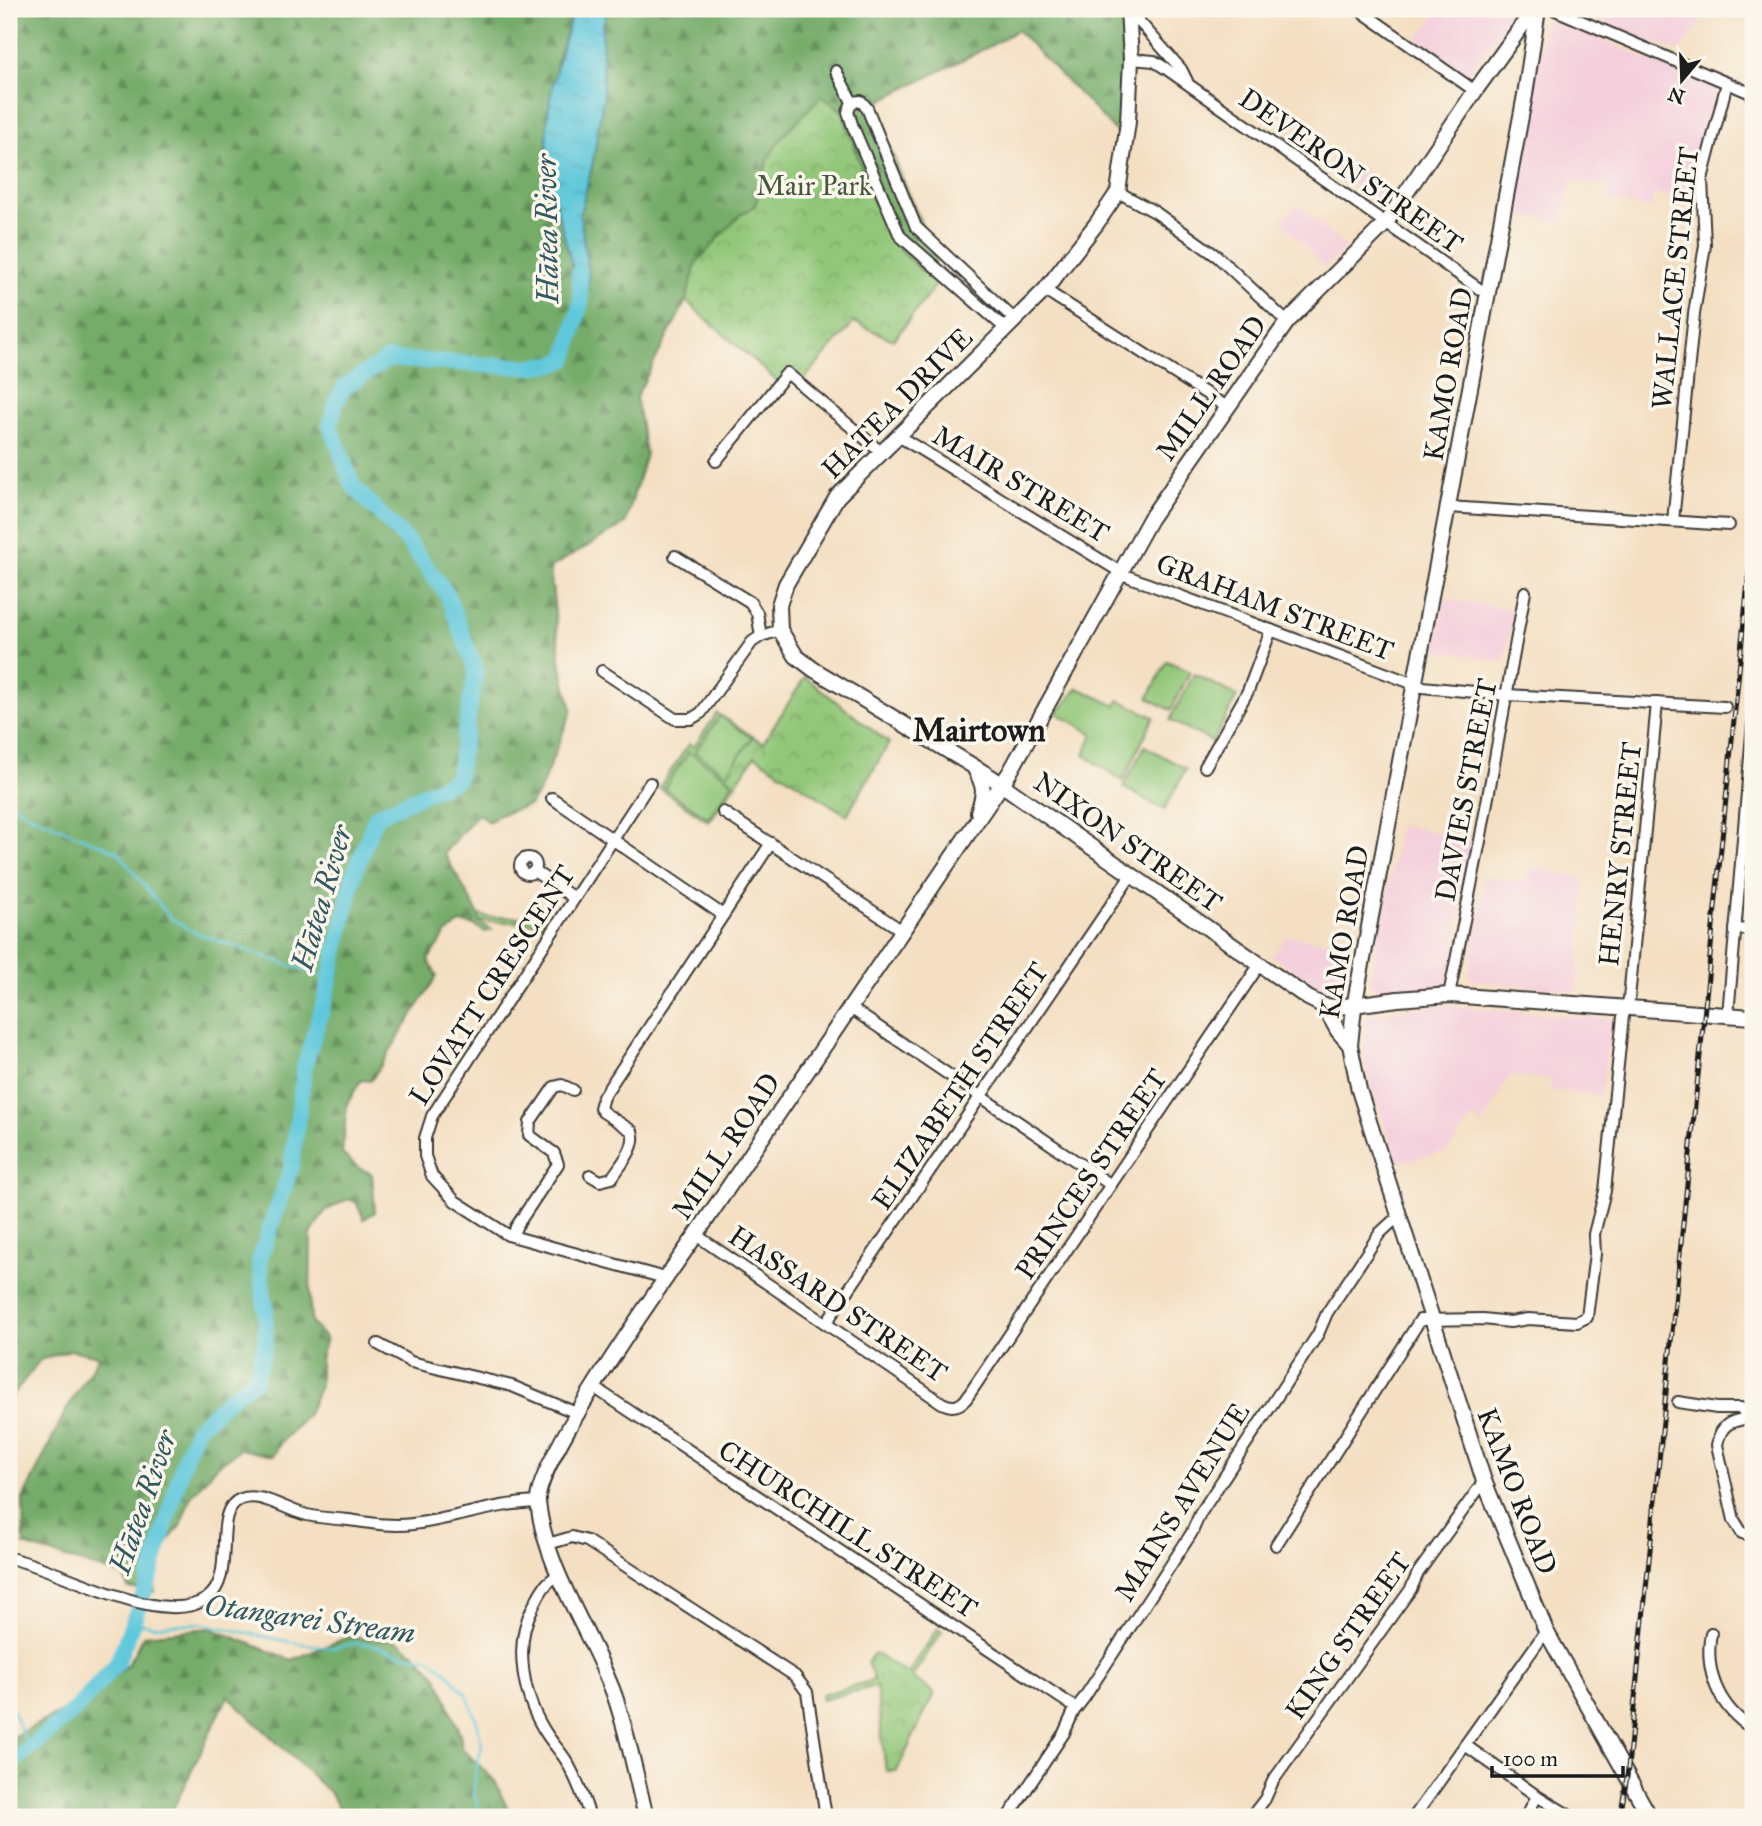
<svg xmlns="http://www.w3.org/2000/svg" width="1762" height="1826" viewBox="0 0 1762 1826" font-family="'IM FELL Great Primer',serif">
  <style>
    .built { fill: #f4cfdc }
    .grass { fill: url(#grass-tufts); stroke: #57724a; stroke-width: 2 }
    .forest { fill: url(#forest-firs); stroke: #486442; stroke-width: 2 }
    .park { fill: url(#park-crowns); stroke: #57724a; stroke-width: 2 }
    .garden { fill: #92c779; stroke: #57724a; stroke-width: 2 }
    .water { fill: url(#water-ripples); stroke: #3e727c; stroke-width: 2 }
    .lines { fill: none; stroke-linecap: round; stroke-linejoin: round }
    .stream { stroke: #5fc8db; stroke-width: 2.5 }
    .river { stroke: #5fc8db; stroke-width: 16 }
    .minor-casing { stroke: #3c3935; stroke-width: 14 }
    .major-casing { stroke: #3c3935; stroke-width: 18 }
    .minor { stroke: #fff; stroke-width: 10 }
    .major { stroke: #fff; stroke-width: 14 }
    .rail-casing { stroke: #1c1c1c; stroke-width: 5 }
    .rail { stroke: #fbf7ec; stroke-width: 2.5; stroke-dasharray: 8; stroke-linecap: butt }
    .labels { text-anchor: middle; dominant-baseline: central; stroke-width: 7; stroke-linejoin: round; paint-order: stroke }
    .street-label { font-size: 28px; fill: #1c1c1c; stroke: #fbf7ec }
    .park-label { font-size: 28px; fill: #45583d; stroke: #fbf7ec }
    .water-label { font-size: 30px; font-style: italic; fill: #33585f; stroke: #fbf7ec }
    .quarter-label { font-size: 32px; font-weight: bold; fill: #1c1c1c; stroke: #fbf7ec }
  </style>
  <defs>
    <pattern id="grass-tufts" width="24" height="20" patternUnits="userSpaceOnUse" patternTransform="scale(1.75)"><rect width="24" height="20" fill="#92c779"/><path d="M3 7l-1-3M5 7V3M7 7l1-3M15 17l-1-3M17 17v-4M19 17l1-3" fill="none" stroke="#7daa68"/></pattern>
    <pattern id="forest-firs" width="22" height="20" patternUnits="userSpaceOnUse" patternTransform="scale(1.75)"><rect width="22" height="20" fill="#75ac69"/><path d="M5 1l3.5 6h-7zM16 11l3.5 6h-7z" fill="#5f8b56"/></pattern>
    <pattern id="park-crowns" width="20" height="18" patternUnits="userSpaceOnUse" patternTransform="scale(1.75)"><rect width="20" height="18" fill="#92c779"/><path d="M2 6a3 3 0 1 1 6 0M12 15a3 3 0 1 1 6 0" fill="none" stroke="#7daa68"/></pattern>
    <pattern id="water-ripples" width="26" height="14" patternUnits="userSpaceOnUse" patternTransform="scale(1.75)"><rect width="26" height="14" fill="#5fc8db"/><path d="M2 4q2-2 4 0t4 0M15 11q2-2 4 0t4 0" fill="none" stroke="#52abbb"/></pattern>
  </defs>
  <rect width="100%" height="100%" fill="#fbf7ec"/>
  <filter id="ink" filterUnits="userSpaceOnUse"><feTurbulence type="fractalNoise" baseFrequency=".0143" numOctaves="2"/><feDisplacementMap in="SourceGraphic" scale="14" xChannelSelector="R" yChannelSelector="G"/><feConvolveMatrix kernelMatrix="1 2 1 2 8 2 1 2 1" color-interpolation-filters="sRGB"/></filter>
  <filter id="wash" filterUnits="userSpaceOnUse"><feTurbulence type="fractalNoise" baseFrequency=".00686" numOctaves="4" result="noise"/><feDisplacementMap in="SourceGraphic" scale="28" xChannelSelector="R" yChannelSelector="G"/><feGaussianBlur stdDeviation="1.57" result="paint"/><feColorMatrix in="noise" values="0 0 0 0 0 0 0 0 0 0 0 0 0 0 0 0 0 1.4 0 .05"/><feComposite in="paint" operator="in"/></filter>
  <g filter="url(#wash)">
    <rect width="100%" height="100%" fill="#f4dfc2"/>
    <g class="built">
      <polygon points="1440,9 1516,9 1468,74 1417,40"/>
      <polygon points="1570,9 1710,9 1679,51 1632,35"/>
      <polygon points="1553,19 1714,88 1715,91 1693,179 1694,201 1655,193 1650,208 1607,201 1610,186 1571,180 1562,223 1511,213 1545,27 1547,21"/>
      <polygon points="1351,161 1392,190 1382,204 1340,174"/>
      <polygon points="1298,205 1346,247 1325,268 1281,220"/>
      <polygon points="1445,599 1514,610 1504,662 1435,649"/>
      <polygon points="1400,825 1472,839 1448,990 1420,987 1383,993 1375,988 1370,980"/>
      <polygon points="1530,867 1585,879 1577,991 1480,981 1471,978 1469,973 1485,876 1525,883"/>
      <polygon points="1287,936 1351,946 1342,989 1323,989 1272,956"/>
      <polygon points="1437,1005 1611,1019 1601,1095 1550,1090 1551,1079 1509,1076 1483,1124 1471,1118 1448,1151 1398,1163 1364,1064 1365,1016"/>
    </g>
    <polygon class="grass" points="479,915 487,917 540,917 547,922 544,926 538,923 479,921"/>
    <g class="forest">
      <polygon points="9,9 574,9 557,61 549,171 580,293 589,280 580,214 593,162 603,99 602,27 608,9 1121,9 1124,29 1120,136 1017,30 992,45 872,105 936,259 911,317 896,337 878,332 856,320 696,263 686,301 636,397 646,454 625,524 550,568 561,666 572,710 540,790 530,805 499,815 489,822 478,814 444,853 479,915 479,921 492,930 485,932 474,925 460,923 446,934 428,960 437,976 371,1081 361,1080 347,1104 342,1154 359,1168 372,1174 375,1212 364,1219 356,1202 348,1199 325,1211 311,1234 310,1310 312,1324 326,1338 320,1359 320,1385 308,1414 281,1442 273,1456 241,1449 217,1466 191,1496 180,1526 168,1541 154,1586 155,1592 128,1588 124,1576 24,1545 23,1499 65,1412 99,1356 70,1350 40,1360 9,1400"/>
      <polygon points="210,1628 292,1660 348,1637 397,1641 415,1653 438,1678 460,1734 462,1748 495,1781 511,1817 344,1817 331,1794 228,1696 169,1817 9,1817 9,1739 94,1695 128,1664 144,1635"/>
    </g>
    <g class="park">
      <polygon points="821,96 842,111 866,182 886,232 900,250 936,285 893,340 854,322 800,384 787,377 778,382 686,301 696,263 739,216 755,206 769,157 782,137"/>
      <polygon points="805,677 889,743 847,815 755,756 709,822 659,788 689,744 694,747 717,713 763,743"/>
      <polygon points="938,1628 942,1631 912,1677 934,1693 897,1771 886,1771 876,1686 822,1700 821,1695 874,1680 867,1663 874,1653 908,1674"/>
    </g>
    <g class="garden">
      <polygon points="1167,661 1190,672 1171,710 1148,698"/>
      <polygon points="1194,674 1237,696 1213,742 1170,720"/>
      <polygon points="1078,688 1116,706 1119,700 1154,717 1123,781 1084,755 1093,734 1057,713"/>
      <polygon points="720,716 752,738 727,774 695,752"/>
      <polygon points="1145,746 1186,769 1164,810 1123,787"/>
      <polygon points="689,752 733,782 708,818 664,788"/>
    </g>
    <path class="water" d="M574 9H608L602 27 603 99 593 162 580 214 589 280 579 293C570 254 556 213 549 173 540 118 557 61 574 9Z"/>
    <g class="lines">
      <g class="stream">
        <polyline points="9,801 28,814 60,828 118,852 170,918 196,933 330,979"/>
        <polyline points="133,1622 154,1626 200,1623 290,1642 334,1648 356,1643 376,1646 403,1655 429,1658 446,1671 467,1695 478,1725 482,1746 475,1775 474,1794 481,1817"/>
        <polyline points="9,1703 29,1748"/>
      </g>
      <polyline class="river" points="9,1765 76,1709 117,1663 150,1578 186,1454 197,1428 230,1398 255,1380 265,1344 266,1312 259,1261 291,1168 305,1064 326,996 354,875 376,816 457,779 476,670 447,594 408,542 353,486 330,425 336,403 344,387 388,359 525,367 554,364 566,359 581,302 579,273"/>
    </g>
  </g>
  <g filter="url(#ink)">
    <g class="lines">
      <g class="minor-casing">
        <g id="minor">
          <polyline points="1358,9 1475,91"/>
          <polyline points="1553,9 1753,94"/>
          <polyline points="1128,18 1137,19 1181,69 1187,81"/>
          <polyline points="1131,59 1154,61 1165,68 1488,295"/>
          <polyline points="836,71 852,102 848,112 853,127 900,236 1006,329"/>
          <polyline points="852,102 861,101 867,108 916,227 1015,320"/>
          <polyline points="1118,192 1155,212 1218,257 1287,322"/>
          <polyline points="1045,290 1227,407"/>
          <polyline points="898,434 905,440 1127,576 1422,687 1507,695 1725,707"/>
          <polyline points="716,461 787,373 881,452"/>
          <polyline points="1448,507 1729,525"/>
          <polyline points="1673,521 1694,314 1705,245 1702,179 1727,83"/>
          <polyline points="675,556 750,602 757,613 761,636"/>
          <polyline points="602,671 675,719 691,719 701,713 752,642 761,636 780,630"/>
          <polyline points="1205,767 1248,691 1271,630"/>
          <polyline points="650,783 432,1116 425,1138 425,1156 432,1176 455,1201 508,1235 665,1278"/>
          <polyline points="552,798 723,915"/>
          <polyline points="723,812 901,930"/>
          <circle cx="528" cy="866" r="8"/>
          <polyline points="534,871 574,898"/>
          <polyline points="1735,929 1753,930"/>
          <polyline points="1449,995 1480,841 1525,592"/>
          <polyline points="849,1007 1111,1185"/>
          <polyline points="1728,1015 1753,722"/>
          <path d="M590 1175 600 1181 612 1178C620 1165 638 1147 632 1131L603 1112 600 1108 603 1097 771 843"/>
          <path d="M696 1235 942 1403C952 1408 959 1407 966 1399L1260 964"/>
          <polyline points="513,1236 516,1227 558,1164 554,1153 529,1135 530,1122 554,1087 562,1085 573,1090"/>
          <polyline points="826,1323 1132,874"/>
          <polyline points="378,1344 411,1362 512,1386 579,1414"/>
          <polyline points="595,1388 1076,1708"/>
          <polyline points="1678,1402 1717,1408 1741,1408 1748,1418"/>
          <path d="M1753 1417C1732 1421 1721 1422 1717 1445L1734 1520 1742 1533 1753 1536"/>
          <polyline points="548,1544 572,1537 587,1541 795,1676 807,1692 826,1817"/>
          <polyline points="1276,1545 1420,1320 1483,1319 1510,1322 1528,1319 1577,1322 1587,1317 1595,1254 1594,1234 1605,1191 1623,1016 1629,999 1657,703"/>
          <path d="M9 1558C60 1568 160 1629 206 1599 239 1577 209 1511 241 1499 261 1491 287 1511 307 1515 321 1518 335 1519 349 1520 370 1523 391 1527 413 1524 455 1519 496 1503 538 1502"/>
          <path d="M560 1575C545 1581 540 1593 533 1607 512 1646 524 1701 548 1736 554 1745 562 1753 567 1762 577 1780 584 1798 590 1817"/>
          <path d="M1711 1633C1704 1672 1719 1708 1753 1729"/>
          <polyline points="1465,1745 1537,1796 1572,1817"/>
          <polyline points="1008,1817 1064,1733 1074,1711 1084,1698 1191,1534 1200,1514 1318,1334 1327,1313 1380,1233 1392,1222 1401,1218"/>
          <polyline points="1251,1817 1265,1799 1273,1781 1411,1589 1418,1573 1484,1481"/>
          <polyline points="1414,1817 1546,1631"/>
          <polyline points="1526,1817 1537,1796"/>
        </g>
      </g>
      <g class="major-casing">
        <g id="major">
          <polyline points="1128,9 1131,59 1128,122 1118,192 1097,223 1045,290 837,497 786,584 779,605 780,630 796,656 813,669 991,777 1308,998 1324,1006 1338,1007 1398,999 1449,995 1753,1017"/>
          <polyline points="1538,9 1525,95 1354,1007 1350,1045 1359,1090 1484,1481 1546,1631 1650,1817"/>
          <path d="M975 769C985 788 985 791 978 812"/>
          <polyline points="1324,1006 1338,1031 1350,1045"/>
          <path d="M646 1817C636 1777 628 1733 614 1694 591 1632 545 1569 538 1502 534 1463 667 1276 696 1235L1010 772 1150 519 1287 322 1385 224 1475 91 1534 9"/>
        </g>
      </g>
      <use href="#minor" class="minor"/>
      <use href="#major" class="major"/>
      <g class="rail-casing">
        <polyline id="rail" points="1620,1817 1627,1777 1753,532"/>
      </g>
      <use href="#rail" class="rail"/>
    </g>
  </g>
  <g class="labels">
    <g class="street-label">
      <text transform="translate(1351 171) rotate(35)">DEVERON STREET</text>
      <text transform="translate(1675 278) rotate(-84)">WALLACE STREET</text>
      <text transform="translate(1448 374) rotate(-80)">KAMO ROAD</text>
      <text transform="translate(1211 388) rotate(-55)">MILL ROAD</text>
      <text transform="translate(897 403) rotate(-45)">HATEA DRIVE</text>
      <text transform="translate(1021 484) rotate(31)">MAIR STREET</text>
      <text transform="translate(1275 607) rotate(21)">GRAHAM STREET</text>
      <text transform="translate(1466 790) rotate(-79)">DAVIES STREET</text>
      <text transform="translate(1128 842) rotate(35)">NIXON STREET</text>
      <text transform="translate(1620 854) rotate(-84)">HENRY STREET</text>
      <text transform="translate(1344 932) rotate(-80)">KAMO ROAD</text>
      <text transform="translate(492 985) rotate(-57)">LOVATT CRESCENT</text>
      <text transform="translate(960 1086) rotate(-56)">ELIZABETH STREET</text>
      <text transform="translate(726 1146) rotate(-56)">MILL ROAD</text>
      <text transform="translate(1091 1174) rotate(-56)">PRINCES STREET</text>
      <text transform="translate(838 1304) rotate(34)">HASSARD STREET</text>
      <text transform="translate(1517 1491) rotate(69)">KAMO ROAD</text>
      <text transform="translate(1182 1502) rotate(-58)">MAINS AVENUE</text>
      <text transform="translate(848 1529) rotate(33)">CHURCHILL STREET</text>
      <text transform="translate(1348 1636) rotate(-55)">KING STREET</text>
    </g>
    <g class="park-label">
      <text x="814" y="185">Mair Park</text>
    </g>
    <g class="water-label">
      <text transform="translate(547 229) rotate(-91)">Hātea River</text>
      <text transform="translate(322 898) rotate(-74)">Hātea River</text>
      <text transform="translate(143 1502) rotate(-71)">Hātea River</text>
      <text transform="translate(310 1619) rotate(8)">Otangarei Stream</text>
    </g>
    <g class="quarter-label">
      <text x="979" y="730">Mairtown</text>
    </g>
  </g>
  <rect width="1762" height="1826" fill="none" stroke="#fbf7ec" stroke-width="35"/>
  <g transform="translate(1682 80) rotate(199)" stroke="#fbf7ec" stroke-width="5" paint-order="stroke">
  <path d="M0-5L12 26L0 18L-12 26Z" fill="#1c1c1c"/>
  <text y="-10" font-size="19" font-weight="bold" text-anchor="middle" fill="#1c1c1c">N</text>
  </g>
  <path d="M1492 1766v10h131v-10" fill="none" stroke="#1c1c1c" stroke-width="3.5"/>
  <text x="1503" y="1766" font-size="21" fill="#1c1c1c" stroke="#fbf7ec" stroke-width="5" paint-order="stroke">100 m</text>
</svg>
